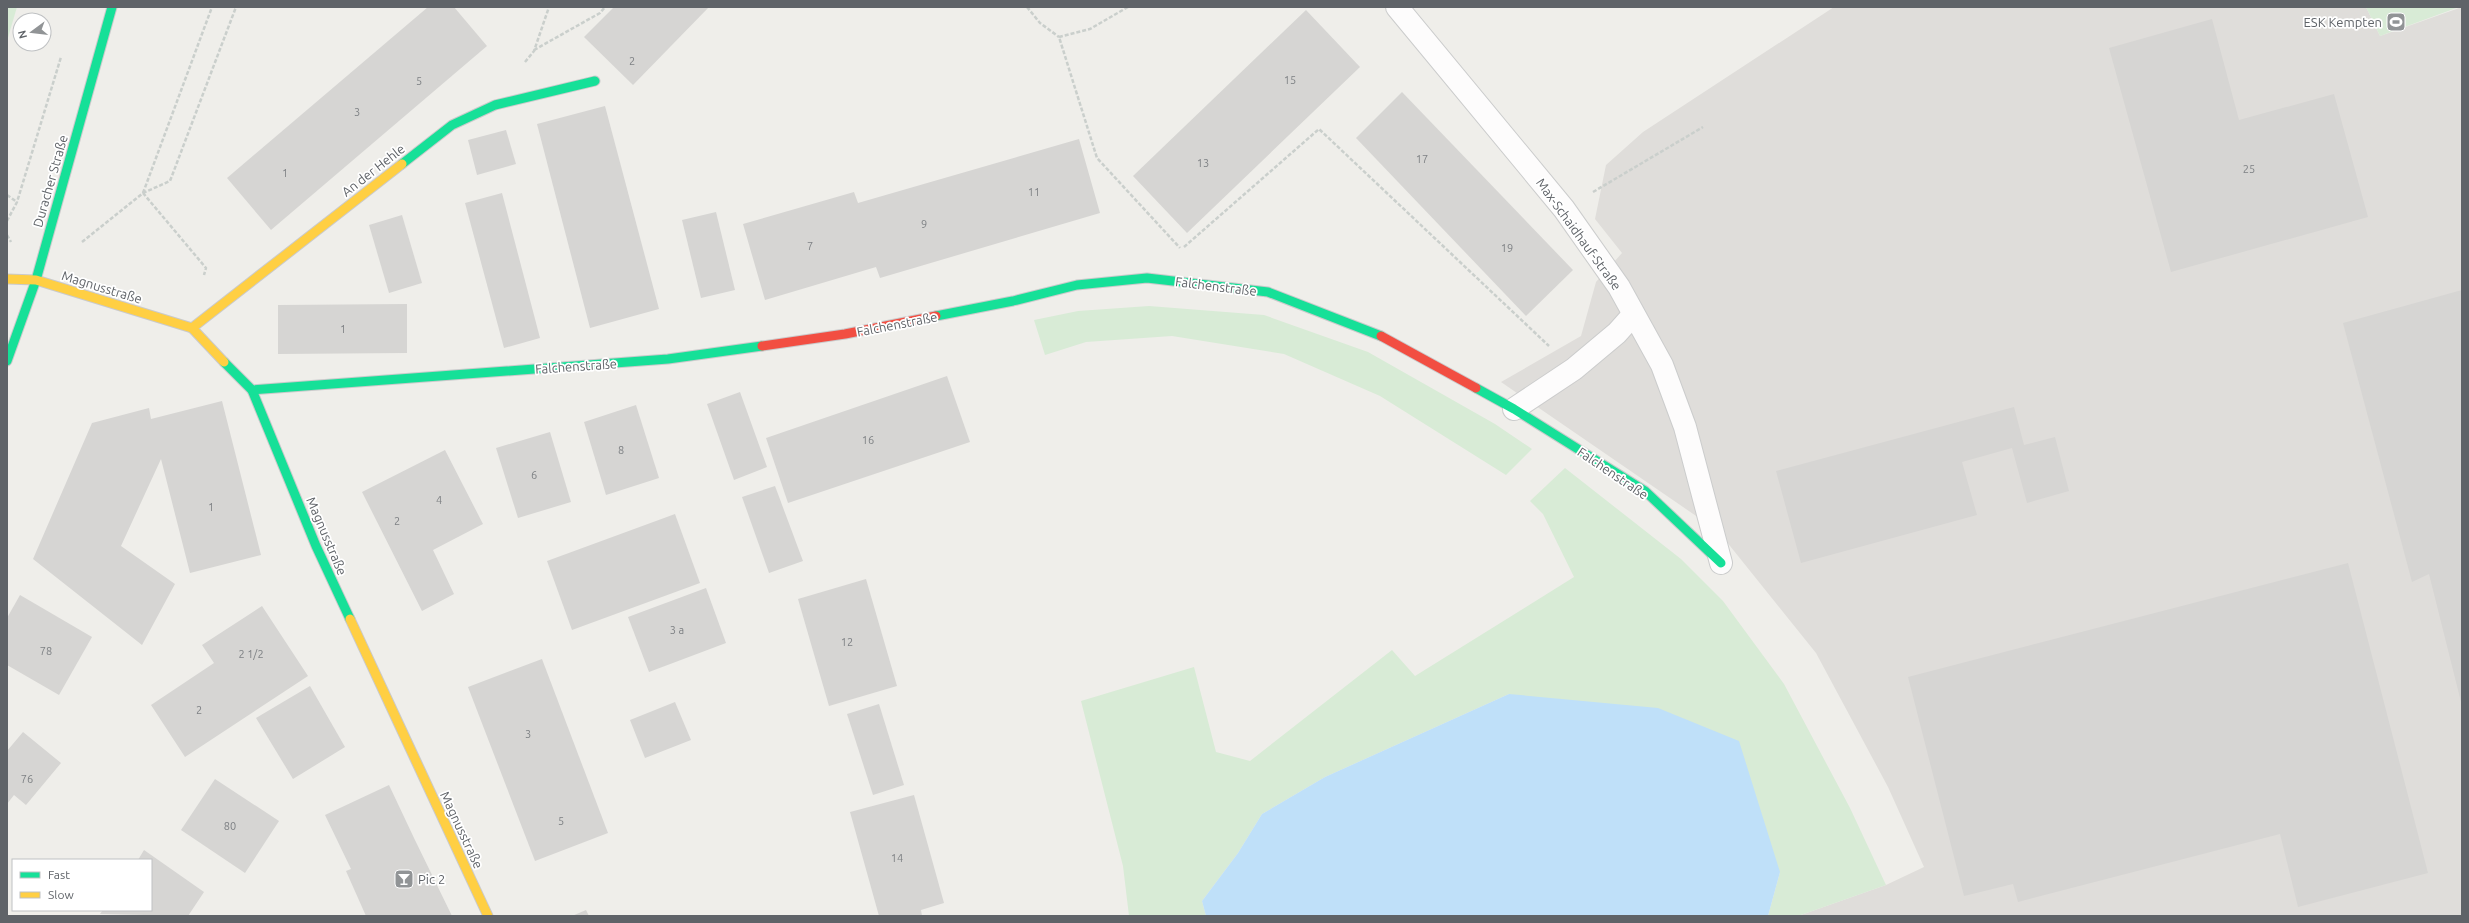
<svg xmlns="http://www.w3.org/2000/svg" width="2469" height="923" viewBox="0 0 2469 923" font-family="Ubuntu,sans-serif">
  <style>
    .industrial { fill: #dfddda }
    .green { fill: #d8ebd6 }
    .water { fill: #bfe0f9 }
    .building { fill: #d6d5d3 }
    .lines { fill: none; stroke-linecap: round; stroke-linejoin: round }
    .street-casing { stroke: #cbcccc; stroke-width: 24 }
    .fast-casing { stroke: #cacacb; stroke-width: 11 }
    .slow-casing { stroke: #cacacb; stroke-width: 11 }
    .jam-casing { stroke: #cacacb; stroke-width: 11 }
    .path { stroke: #cacfcc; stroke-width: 2.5; stroke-dasharray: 4 2; stroke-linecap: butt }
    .street { stroke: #fdfcfc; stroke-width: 22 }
    .fast { stroke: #16e098; stroke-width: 9 }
    .slow { stroke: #ffcf43; stroke-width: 9 }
    .jam { stroke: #f24e42; stroke-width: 9 }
    .labels { text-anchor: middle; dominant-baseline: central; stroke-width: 3.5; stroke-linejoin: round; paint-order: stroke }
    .number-label { font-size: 11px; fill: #7e8184 }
    .poi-label { font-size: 13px; fill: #5f6368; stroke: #fff; text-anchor: end }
    .street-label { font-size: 13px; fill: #5f6368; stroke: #fff }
  </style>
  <rect width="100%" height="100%" fill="#efeeea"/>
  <polygon class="industrial" points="1834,7 2366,7 2380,36 2462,7 2462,916 1798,916 1886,885 1924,867 1888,787 1816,653 1718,531 1501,382 1581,336 1596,282 1622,253 1595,219 1606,165 1643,132"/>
  <g class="green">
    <polygon points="7,7 17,7 7,41"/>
    <polygon points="2366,7 2459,7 2380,36"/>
    <polygon points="1149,306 1264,315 1368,352 1495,424 1532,449 1506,475 1380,396 1284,354 1172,336 1086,342 1045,355 1034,320 1078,311"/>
    <polygon points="1565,468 1681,559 1723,601 1784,684 1850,808 1886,885 1798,916 1768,916 1780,872 1509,694 1325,777 1262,814 1238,853 1202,901 1206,916 1129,916 1123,866 1081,701 1194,667 1216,752 1250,761 1392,650 1415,676 1574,577 1543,514 1530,501"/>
  </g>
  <polygon class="water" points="1509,694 1658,708 1739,741 1780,872 1768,916 1206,916 1202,901 1238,853 1262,814 1325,777"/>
  <g class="building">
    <polygon points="428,7 454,7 487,46 271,230 227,178"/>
    <polygon points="614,7 709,7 633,85 584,37"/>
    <polygon points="1306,10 1360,67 1187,233 1133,176"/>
    <polygon points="2212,19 2239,120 2334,94 2368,217 2171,272 2109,48"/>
    <polygon points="1402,92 1573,270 1526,316 1356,138"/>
    <polygon points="605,106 659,309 590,328 537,124"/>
    <polygon points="506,130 516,164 477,175 468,140"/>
    <polygon points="1079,139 1100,213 880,278 876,267 765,300 743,224 854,192 858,203"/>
    <polygon points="502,193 540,338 504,348 465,203"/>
    <polygon points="716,212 735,290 701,298 682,220"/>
    <polygon points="402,215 422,283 389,293 369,225"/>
    <polygon points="2462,290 2462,702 2461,702 2429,574 2412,582 2343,323"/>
    <polygon points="407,304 407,353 278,354 278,305"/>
    <polygon points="947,376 970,442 788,503 766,438"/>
    <polygon points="740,392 767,467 734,480 707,404"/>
    <polygon points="222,401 261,555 190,573 161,459 121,546 175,584 142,645 33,559 92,423 149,408 151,419"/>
    <polygon points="636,405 659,478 606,495 584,422"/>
    <polygon points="2014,407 2024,445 2055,437 2069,491 2027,503 2012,448 1962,462 1977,515 1801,563 1776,471"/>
    <polygon points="550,432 571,502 518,518 496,448"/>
    <polygon points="445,450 483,524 433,550 454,594 422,611 362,492"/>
    <polygon points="775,486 803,561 769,573 742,497"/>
    <polygon points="675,514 700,583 572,630 547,561"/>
    <polygon points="2348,563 2428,873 2298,907 2280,834 2018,902 2013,884 1964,896 1908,677"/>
    <polygon points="866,579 897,686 829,706 798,599"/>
    <polygon points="706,588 726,643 649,672 628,617"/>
    <polygon points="20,595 92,637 59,695 7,665 7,618"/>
    <polygon points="262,606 308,676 185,757 151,705 214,663 202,645"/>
    <polygon points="542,659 608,833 535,861 468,687"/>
    <polygon points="310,686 345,747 293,779 256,718"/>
    <polygon points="675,702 691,740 645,758 630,720"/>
    <polygon points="879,704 904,785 873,795 847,714"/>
    <polygon points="23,732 61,763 26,805 14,795 7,804 7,751"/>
    <polygon points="215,779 279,821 245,873 181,830"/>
    <polygon points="389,785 414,838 452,916 366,916 346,871 351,869 325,815"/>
    <polygon points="914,795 944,903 921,910 922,916 879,916 850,812"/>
    <polygon points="144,850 204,892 188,916 100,914 103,910 151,910 151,860 138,860"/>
    <polygon points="586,910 589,916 572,916"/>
  </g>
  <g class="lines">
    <g class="street-casing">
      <g id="street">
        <polyline points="1397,7 1564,209 1619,287 1662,365 1685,427 1721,563"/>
        <polyline points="1514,409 1574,369 1617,333 1633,315"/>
      </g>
    </g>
    <g class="fast-casing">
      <g id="fast">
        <polyline points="402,164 452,125 495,105 595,81"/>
        <polyline points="936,316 1013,301 1077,285 1147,278 1268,292 1381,336"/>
        <polyline points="7,361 36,280 112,7"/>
        <polyline points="224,362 252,390 316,546 350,619"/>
        <polyline points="1476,388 1514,409 1645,491 1721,563"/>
        <polyline points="252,390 668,359 762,346"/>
      </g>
    </g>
    <g class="slow-casing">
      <g id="slow">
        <polyline points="7,279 36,280 192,328 224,362"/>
        <polyline points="192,328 402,164"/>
        <polyline points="350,619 488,916"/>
      </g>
    </g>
    <g class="jam-casing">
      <g id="jam">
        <polyline points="1381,336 1476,388"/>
        <polyline points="762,346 845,334 936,316"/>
      </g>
    </g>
    <g class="path">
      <polyline points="1027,7 1040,23 1059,37"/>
      <polyline points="1128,7 1090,29 1059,37 1097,158 1180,248"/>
      <polyline points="534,50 600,13 605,7"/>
      <polyline points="525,62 534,51 549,7"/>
      <polyline points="1593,192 1703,127"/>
      <polyline points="143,193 212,7"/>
      <polyline points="143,193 206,268 204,275"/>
      <polyline points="7,195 17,202"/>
      <polyline points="7,221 17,202 61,57"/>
      <polyline points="7,235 11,242"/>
      <polyline points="82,242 143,193 170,181 236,7"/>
      <polyline points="1184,247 1319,129 1549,346"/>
    </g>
    <use href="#street" class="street"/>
    <use href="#fast" class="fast"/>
    <use href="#slow" class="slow"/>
    <use href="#jam" class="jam"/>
  </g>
  <defs>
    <g id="stadium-square" transform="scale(1)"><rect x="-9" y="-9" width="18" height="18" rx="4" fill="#919496" stroke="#fff"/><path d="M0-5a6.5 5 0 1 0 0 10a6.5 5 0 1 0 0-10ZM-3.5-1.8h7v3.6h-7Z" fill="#fff"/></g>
    <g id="bar-square" transform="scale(1)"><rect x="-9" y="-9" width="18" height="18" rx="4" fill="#919496" stroke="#fff"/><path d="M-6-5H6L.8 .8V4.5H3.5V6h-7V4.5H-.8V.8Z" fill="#fff"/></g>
  </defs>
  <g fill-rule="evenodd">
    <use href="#stadium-square" x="2396" y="22"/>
    <use href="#bar-square" x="404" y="879"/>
  </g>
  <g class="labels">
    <g class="number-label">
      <text x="632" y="61">2</text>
      <text x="1290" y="80">15</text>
      <text x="419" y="81">5</text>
      <text x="357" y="112">3</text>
      <text x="1422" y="159">17</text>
      <text x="1203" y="163">13</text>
      <text x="2249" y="169">25</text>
      <text x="285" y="173">1</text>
      <text x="1034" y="192">11</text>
      <text x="924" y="224">9</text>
      <text x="810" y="246">7</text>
      <text x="1507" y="248">19</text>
      <text x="343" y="329">1</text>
      <text x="868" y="440">16</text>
      <text x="621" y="450">8</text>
      <text x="534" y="475">6</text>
      <text x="439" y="500">4</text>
      <text x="211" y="507">1</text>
      <text x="397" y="521">2</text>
      <text x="677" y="630">3 a</text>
      <text x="847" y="642">12</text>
      <text x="46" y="651">78</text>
      <text x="251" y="654">2 1/2</text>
      <text x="199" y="710">2</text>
      <text x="528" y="734">3</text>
      <text x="27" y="779">76</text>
      <text x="561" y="821">5</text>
      <text x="230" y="826">80</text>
      <text x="897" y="858">14</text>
    </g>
    <g class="poi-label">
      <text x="2382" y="22">ESK Kempten</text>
      <text x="418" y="879" text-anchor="start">Pic 2</text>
    </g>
    <g class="street-label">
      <text transform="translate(373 170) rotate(-38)">An der Hehle</text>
      <text transform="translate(50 181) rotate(-74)">Duracher Straße</text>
      <text transform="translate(1579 234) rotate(54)">Max-Schaidhauf-Straße</text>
      <text transform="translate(1216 286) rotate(7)">Falchenstraße</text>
      <text transform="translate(102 287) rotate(17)">Magnusstraße</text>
      <text transform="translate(897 324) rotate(-11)">Falchenstraße</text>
      <text transform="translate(576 366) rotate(-4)">Falchenstraße</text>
      <text transform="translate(1613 473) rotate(34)">Falchenstraße</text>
      <text transform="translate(327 536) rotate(67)">Magnusstraße</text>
      <text transform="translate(462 830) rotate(65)">Magnusstraße</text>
    </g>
  </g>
  <rect width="2469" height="923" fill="none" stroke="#5f6368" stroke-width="16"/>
  <rect x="12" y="859" width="140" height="52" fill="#ffffff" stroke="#bfc1c3"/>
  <rect x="20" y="872" width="20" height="6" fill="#16e098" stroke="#bfc1c3"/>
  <text x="48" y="879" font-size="12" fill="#5f6368">Fast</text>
  <rect x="20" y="892" width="20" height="6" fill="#ffcf43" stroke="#bfc1c3"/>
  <text x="48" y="899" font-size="12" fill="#5f6368">Slow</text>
  <g transform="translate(32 32) rotate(255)"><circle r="19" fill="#ffffff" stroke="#bfc1c3"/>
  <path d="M0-3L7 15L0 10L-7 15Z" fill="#919496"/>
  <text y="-6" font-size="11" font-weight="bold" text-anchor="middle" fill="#5f6368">N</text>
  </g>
</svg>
